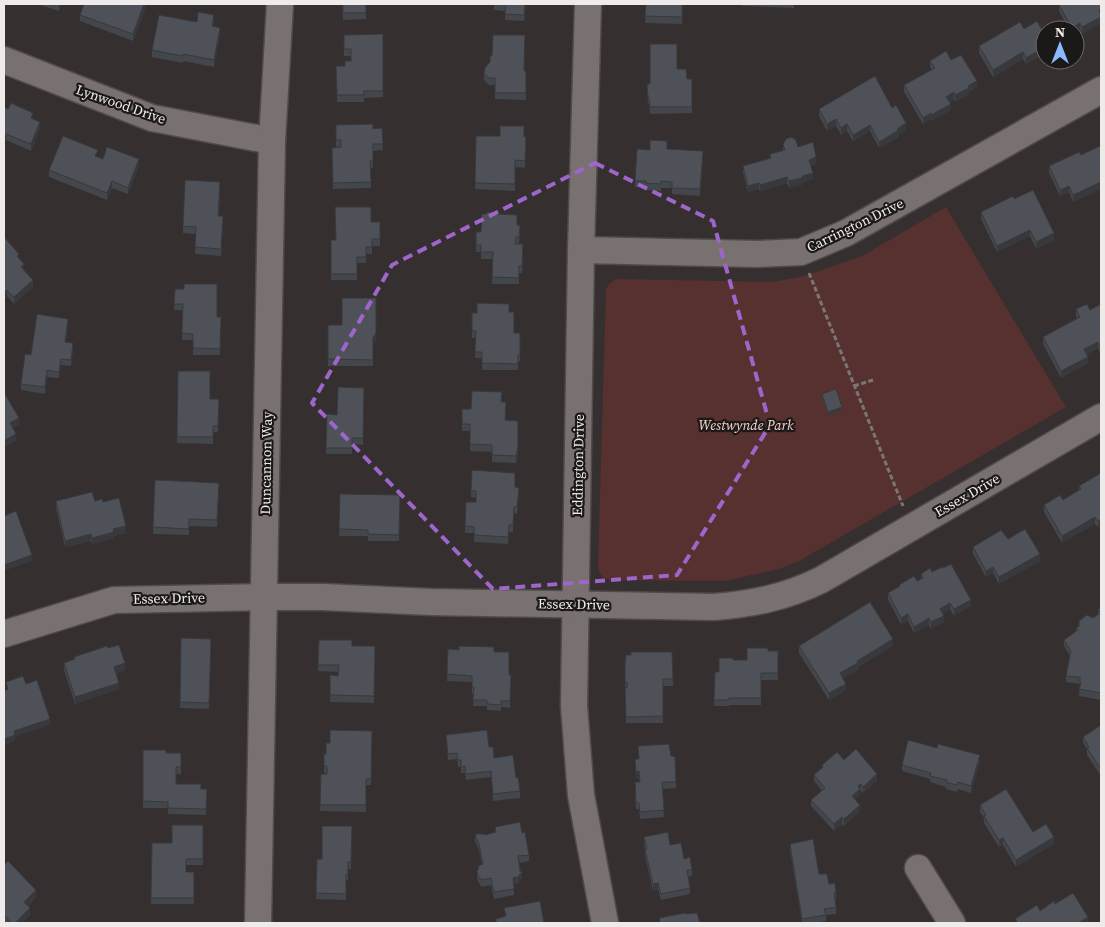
<svg xmlns="http://www.w3.org/2000/svg" width="1105" height="927" viewBox="0 0 1105 927" font-family="'Source Serif 4',serif">
  <style>
    .green { fill: #56312f }
    .lines { fill: none; stroke-linecap: round; stroke-linejoin: round }
    .minor-casing { stroke: #504b4a; stroke-width: 29 }
    .path { stroke: #7b7575; stroke-width: 3; stroke-dasharray: 5 2.5; stroke-linecap: butt }
    .minor { stroke: #797170; stroke-width: 26 }
    .wall { fill: #43464b }
    .shaded-wall { fill: #37393d }
    .building { fill: #4e5157; stroke: #37393d }
    .marked { fill: none; stroke: #9e65cc; stroke-width: 4; stroke-dasharray: 10 6; stroke-linejoin: round }
    .labels { text-anchor: middle; dominant-baseline: central; stroke-width: 4.5; stroke-linejoin: round; paint-order: stroke }
    .street-label { font-size: 14px; fill: #f0ebeb; stroke: #1b1818 }
    .park-label { font-size: 14px; font-style: italic; fill: #f9d2cf; stroke: #1b1818 }
  </style>
  <rect width="100%" height="100%" fill="#362f2f"/>
  <polygon class="green" points="946,207 1066,407 799,561 779,569 725,581 613,580 604,578 599,572 598,566 606,289 609,284 616,279 772,282 805,276 862,256"/>
  <g class="lines">
    <g class="minor-casing">
      <g id="minor">
        <polyline points="588,4 581,250 574,706 581,795 605,923"/>
        <polyline points="4,60 152,118 272,141"/>
        <polyline points="581,250 757,254 801,252 846,233 1101,90"/>
        <path d="M4 634 114 600 264 597H323L431 602 714 607C753 604 786 597 821 580L1101 417"/>
        <polyline points="918,868 952,923"/>
        <polyline points="258,923 272,141 280,4"/>
      </g>
    </g>
    <g class="path">
      <polyline points="809,273 903,506"/>
      <polyline points="854,386 873,380"/>
    </g>
    <use href="#minor" class="minor"/>
  </g>
  <g class="wall">
    <polygon points="37,4 61,4 59,11"/>
    <polygon points="146,4 146,6 133,41 80,21 80,15"/>
    <polygon points="342,4 366,4 366,19 343,20"/>
    <polygon points="494,4 526,4 524,21 505,20 505,11 494,10"/>
    <polygon points="646,4 683,4 682,24 645,23"/>
    <polygon points="742,4 794,4 794,8 742,6"/>
    <polygon points="1101,4 1101,23 1082,34 1080,30 1069,30 1059,11 1059,5"/>
    <polygon points="197,22 214,22 213,26 220,34 214,67 183,61 183,63 152,57 152,50"/>
    <polygon points="1024,29 1042,53 1042,55 1026,64 1023,59 993,77 979,53 979,46"/>
    <polygon points="383,34 383,97 364,98 364,102 337,102 336,66 345,66 351,61 351,56 344,56 344,35"/>
    <polygon points="951,60 977,87 969,92 969,94 955,102 954,99 949,102 951,110 931,121 931,119 923,124 904,92 904,85 932,70 930,67 930,61"/>
    <polygon points="677,69 687,79 692,79 692,113 650,114 649,103 648,104 647,84 650,84"/>
    <polygon points="526,71 526,100 495,99 495,85 489,85 484,80 484,74"/>
    <polygon points="4,107 33,119 40,129 31,151 6,140 4,145"/>
    <polygon points="892,108 906,130 899,134 899,137 879,148 870,131 853,141 847,131 841,135 836,126 827,131 819,116 819,109"/>
    <polygon points="336,125 373,129 382,128 383,150 373,151 373,168 371,168 371,188 333,189 332,148 341,147 336,147"/>
    <polygon points="476,136 526,137 525,168 515,167 515,191 475,189"/>
    <polygon points="783,144 798,147 816,164 811,166 813,179 802,183 802,185 789,188 787,183 760,191 759,189 748,192 743,172 743,166 770,158 770,154 783,150"/>
    <polygon points="1101,148 1101,189 1073,202 1069,192 1060,196 1049,173 1049,166"/>
    <polygon points="667,149 703,158 700,196 672,194 672,188 661,188 661,191 646,190 646,188 635,187 635,181 650,150"/>
    <polygon points="98,157 103,159 139,166 128,194 112,188 107,200 49,177 49,170"/>
    <polygon points="220,189 219,216 223,223 221,256 195,254 196,234 183,233 183,226"/>
    <polygon points="1014,199 1054,240 1036,249 1030,236 997,252 981,219 981,212"/>
    <polygon points="495,214 520,226 519,244 516,244 523,244 522,273 519,273 519,284 492,284 493,259 481,259 481,252 476,252 476,232 481,232"/>
    <polygon points="371,222 380,222 380,246 372,246 372,254 366,254 366,263 357,263 357,280 331,280 331,240 336,240"/>
    <polygon points="4,237 19,258 24,271 33,287 14,304 7,296 5,299 4,298"/>
    <polygon points="175,289 217,317 221,317 220,355 193,355 193,340 182,340 182,310 174,310"/>
    <polygon points="1101,304 1100,353 1098,348 1087,354 1088,363 1061,378 1043,344 1043,337 1078,319 1076,316 1076,309 1090,310"/>
    <polygon points="509,312 514,333 520,333 520,361 518,361 518,370 482,370 482,358 475,358 476,338 472,338 472,313"/>
    <polygon points="68,325 66,342 73,349 71,366 61,365 59,378 47,377 45,394 21,390 21,384 31,355"/>
    <polygon points="328,325 376,340 373,344 373,366 328,366"/>
    <polygon points="178,371 210,399 219,399 218,432 213,432 213,444 177,443"/>
    <polygon points="364,388 363,445 352,444 352,454 326,454 327,414 337,415"/>
    <polygon points="822,394 842,410 828,415 822,397"/>
    <polygon points="502,402 505,420 518,453 516,463 492,462 492,452 470,451 470,431 462,431 462,409 471,409"/>
    <polygon points="1101,473 1101,525 1098,527 1095,524 1062,543 1044,512 1044,505 1063,500 1079,490 1079,486"/>
    <polygon points="155,480 219,483 217,527 189,526 189,535 153,534"/>
    <polygon points="515,487 519,494 517,514 514,513 513,532 509,532 508,544 474,542 474,533 465,533 465,526 476,502 476,498 471,497 471,491"/>
    <polygon points="340,494 400,495 399,541 368,541 368,536 339,536"/>
    <polygon points="56,501 95,501 103,502 126,533 114,536 114,538 92,544 91,541 65,547 56,508"/>
    <polygon points="1008,539 1040,561 999,584 993,573 986,577 973,554 973,547"/>
    <polygon points="932,572 971,606 954,616 950,609 942,614 944,622 931,629 929,625 914,633 908,621 901,624 888,600 888,593 899,587 899,585 917,581 921,579 921,574"/>
    <polygon points="1101,608 1101,700 1079,696 1080,684 1066,682 1066,676 1070,656 1064,646 1064,640 1076,631 1076,628 1098,614 1098,609"/>
    <polygon points="181,638 211,639 209,709 180,708"/>
    <polygon points="319,640 352,646 375,646 374,703 330,702 330,675 338,676 338,672 318,671"/>
    <polygon points="799,646 893,646 858,667 858,670 842,678 846,690 829,700 799,653"/>
    <polygon points="448,649 494,652 509,675 511,675 510,708 501,707 501,711 487,710 487,706 473,706 474,694 472,694 472,682 447,681"/>
    <polygon points="778,651 778,680 761,680 761,705 729,705 729,706 714,706 715,672 719,672 733,660 747,660"/>
    <polygon points="672,652 673,686 663,686 663,723 626,723 625,694 625,664 631,655"/>
    <polygon points="74,657 125,670 116,673 119,689 75,704 64,670 64,663 74,660"/>
    <polygon points="1101,725 1101,776 1087,755 1087,749 1083,743 1083,737"/>
    <polygon points="372,731 371,785 366,785 366,812 320,811 321,774 327,774 327,773 324,773 324,754 326,754 330,743"/>
    <polygon points="446,735 489,747 494,758 516,778 520,791 520,798 493,801 491,777 466,780 465,773 461,773 461,767 458,767 457,759 448,760"/>
    <polygon points="143,750 166,753 181,753 181,774 176,774 176,784 201,789 207,789 206,815 168,814 168,808 143,808"/>
    <polygon points="671,756 676,782 676,788 662,789 664,817 640,819 639,809 636,809 635,789 635,782 640,782 639,778 636,779 635,765"/>
    <polygon points="844,760 877,781 863,793 861,791 860,791 860,795 855,799 860,811 844,826 842,824 834,831 811,806 811,800 822,791 814,781 814,775 822,768 822,765"/>
    <polygon points="980,761 971,793 958,789 957,792 946,789 946,787 930,782 930,779 902,771 902,765"/>
    <polygon points="980,805 1033,832 1054,844 1016,867 1003,845 999,847 984,823 984,818 980,812"/>
    <polygon points="203,825 203,865 186,865 186,872 194,872 194,904 151,904 152,843 172,843"/>
    <polygon points="352,826 351,869 348,869 348,880 346,880 346,900 316,899 317,859 322,859"/>
    <polygon points="495,827 522,833 529,855 529,861 519,863 522,878 517,884 516,883 514,884 514,895 494,899 491,885 481,887 480,884 478,882 477,878 478,866 482,865 479,850 475,841 475,834 485,835 495,832"/>
    <polygon points="644,837 670,845 684,859 692,870 692,876 688,877 690,888 690,894 661,900 658,889 653,891 645,856"/>
    <polygon points="790,844 829,884 836,893 836,900 835,900 836,907 836,914 826,915 826,921 815,923 802,923 790,850"/>
    <polygon points="4,865 36,897 28,906 30,915 22,923 6,923 4,921"/>
  </g>
  <g class="shaded-wall">
    <polygon points="59,4 61,4 59,11"/>
    <polygon points="144,4 146,4 146,6 133,41 133,34"/>
    <polygon points="1101,17 1101,23 1082,34 1082,27"/>
    <polygon points="1080,23 1080,30 1075,32 1075,30 1072,30 1072,28"/>
    <polygon points="220,28 220,34 214,67 214,60"/>
    <polygon points="1045,44 1045,51 1042,53 1042,55 1026,64 1026,58"/>
    <polygon points="1023,52 1023,59 993,77 993,70"/>
    <polygon points="977,81 977,87 969,92 969,94 955,102 955,95"/>
    <polygon points="954,92 954,99 946,103 946,97"/>
    <polygon points="951,104 951,110 931,121 931,119 923,124 923,118 931,113"/>
    <polygon points="836,119 836,126 827,131 827,124"/>
    <polygon points="40,122 40,129 31,151 31,144"/>
    <polygon points="906,123 906,130 899,134 899,137 879,148 879,142"/>
    <polygon points="847,124 847,131 841,135 841,128"/>
    <polygon points="870,125 870,131 853,141 853,135"/>
    <polygon points="6,134 6,140 4,145 4,138"/>
    <polygon points="816,157 816,164 809,167 809,160"/>
    <polygon points="139,159 139,166 128,194 128,188"/>
    <polygon points="813,173 813,179 802,183 802,185 789,188 789,181"/>
    <polygon points="787,177 787,183 760,191 760,185"/>
    <polygon points="112,181 112,188 107,200 107,193"/>
    <polygon points="1101,182 1101,189 1073,202 1073,195"/>
    <polygon points="759,183 759,189 748,192 748,186"/>
    <polygon points="1069,186 1069,192 1060,196 1060,190"/>
    <polygon points="1030,230 1030,236 997,252 997,246"/>
    <polygon points="1054,233 1054,240 1036,249 1036,242"/>
    <polygon points="24,264 24,270 21,274 21,267"/>
    <polygon points="33,280 33,287 14,304 14,297"/>
    <polygon points="7,290 7,296 5,299 5,292"/>
    <polygon points="376,298 376,340 373,344 373,338"/>
    <polygon points="68,319 68,325 65,348 65,342"/>
    <polygon points="1098,342 1098,348 1084,355 1084,349"/>
    <polygon points="73,343 73,349 71,366 71,360"/>
    <polygon points="1088,357 1088,363 1061,378 1061,371"/>
    <polygon points="61,359 61,365 59,378 59,372"/>
    <polygon points="47,370 47,377 45,394 45,387"/>
    <polygon points="842,407 842,410 828,415 828,412"/>
    <polygon points="19,418 19,425 10,430 10,423"/>
    <polygon points="518,421 518,453 516,463 516,456"/>
    <polygon points="16,434 16,441 4,448 4,441"/>
    <polygon points="1095,517 1095,524 1062,543 1062,536"/>
    <polygon points="1101,519 1101,525 1098,527 1098,521"/>
    <polygon points="126,526 126,533 114,536 114,538 92,544 92,538 113,529"/>
    <polygon points="91,534 91,541 65,547 65,541"/>
    <polygon points="1040,554 1040,561 999,584 999,577"/>
    <polygon points="32,555 32,561 4,571 4,565"/>
    <polygon points="993,567 993,573 986,577 986,571"/>
    <polygon points="971,600 971,606 954,616 954,609"/>
    <polygon points="950,603 950,609 940,615 940,609"/>
    <polygon points="908,614 908,621 901,624 901,618"/>
    <polygon points="944,616 944,622 931,629 931,622"/>
    <polygon points="929,618 929,625 914,633 914,627"/>
    <polygon points="893,639 893,646 858,667 858,670 840,680 840,673 857,661"/>
    <polygon points="125,663 125,670 114,673 114,667"/>
    <polygon points="119,683 119,689 75,704 75,697"/>
    <polygon points="846,684 846,690 829,700 829,693"/>
    <polygon points="50,719 50,725 15,737 15,741 4,746 4,739 14,731"/>
    <polygon points="980,755 980,761 971,793 971,786"/>
    <polygon points="639,771 639,778 636,779 636,772"/>
    <polygon points="877,774 877,781 863,793 863,787"/>
    <polygon points="861,784 860,795 852,802 852,796 858,786"/>
    <polygon points="860,805 860,811 844,826 844,819"/>
    <polygon points="842,817 842,824 834,831 834,824"/>
    <polygon points="1054,837 1054,844 1016,867 1016,860"/>
    <polygon points="1003,838 1003,845 999,847 999,840"/>
    <polygon points="522,872 522,878 517,884 517,878"/>
    <polygon points="516,877 516,883 513,884 513,878"/>
    <polygon points="658,883 658,889 653,891 653,884"/>
    <polygon points="36,890 36,897 24,909 24,902"/>
    <polygon points="30,908 30,915 22,923 15,923"/>
    <polygon points="1088,917 1088,923 1080,923 1080,922"/>
  </g>
  <g class="building">
    <polygon points="84,4 144,4 133,34 80,15"/>
    <rect x="343" y="4" width="23" height="9"/>
    <polygon points="502,4 525,4 524,15 505,14 506,4"/>
    <polygon points="646,4 682,4 682,17 645,16"/>
    <polygon points="1061,4 1101,4 1101,8 1099,10 1101,15 1101,17 1082,27 1080,23 1072,28 1059,5"/>
    <polygon points="198,12 214,15 212,26 220,28 214,60 183,54 183,56 152,50 159,15 197,22"/>
    <polygon points="1037,21 1045,35 1045,44 1041,47 1042,49 1026,58 1023,52 993,70 979,46 1020,22 1024,29"/>
    <polygon points="383,34 383,91 364,91 364,95 337,95 336,66 345,66 345,61 351,61 351,49 344,49 344,35"/>
    <polygon points="493,35 525,35 524,71 526,71 526,93 495,93 495,78 489,78 484,74 485,68 490,62 490,56 492,56"/>
    <polygon points="650,44 677,44 677,69 686,69 687,79 692,79 692,107 650,107 649,97 648,97 647,84 650,84"/>
    <polygon points="946,51 951,60 961,55 977,81 968,86 969,88 955,95 954,92 946,97 951,104 931,115 931,113 923,118 904,85 935,68 930,61"/>
    <polygon points="875,76 892,108 896,105 906,123 897,129 899,130 879,142 870,125 853,135 847,124 841,128 836,119 827,124 819,109"/>
    <polygon points="11,103 33,113 31,118 40,122 31,144 6,134 4,138 4,107 8,109"/>
    <polygon points="373,124 373,129 382,128 383,144 373,144 373,161 370,161 371,182 333,183 332,148 341,147 341,140 336,140 336,125"/>
    <polygon points="500,126 524,126 524,137 526,137 525,161 515,160 515,184 475,183 476,136 500,136"/>
    <polygon points="63,136 98,150 95,156 103,159 107,147 139,159 128,188 112,181 107,193 49,170"/>
    <polygon points="791,137 796,140 798,147 813,142 816,157 809,160 813,173 802,176 802,178 789,181 787,177 760,185 759,183 748,186 743,166 771,158 770,154 785,150 783,144 786,139"/>
    <polygon points="650,140 667,141 667,149 703,151 700,189 672,188 672,182 661,181 661,184 646,183 646,181 635,181 637,149 650,150"/>
    <polygon points="1100,146 1101,148 1101,182 1073,195 1069,186 1060,190 1049,166 1079,152 1081,155"/>
    <polygon points="185,180 220,182 218,216 223,216 221,249 195,247 196,227 183,226"/>
    <polygon points="1033,190 1054,233 1036,242 1030,230 997,246 981,212 1013,196 1014,199"/>
    <polygon points="335,207 371,207 371,222 380,222 380,239 372,239 372,247 366,247 366,257 357,257 357,274 331,274 331,240 336,240"/>
    <polygon points="487,212 495,212 495,214 517,215 517,225 520,226 519,237 516,237 515,244 523,244 522,266 519,266 519,278 492,277 493,252 481,252 481,245 476,245 476,232 481,232 482,214 487,214"/>
    <polygon points="4,237 19,254 17,256 24,264 21,267 33,280 14,297 7,290 5,292 4,292"/>
    <polygon points="184,284 217,284 217,317 221,317 220,349 193,348 193,334 182,333 183,304 174,304 175,289 184,289"/>
    <polygon points="342,298 376,298 376,333 373,338 373,360 328,359 328,325 342,325"/>
    <polygon points="477,303 509,304 509,312 514,312 514,333 520,333 520,355 518,355 518,364 482,363 482,352 475,352 476,331 472,331 472,313 477,313"/>
    <polygon points="1087,304 1090,310 1101,304 1101,346 1100,346 1098,342 1084,349 1088,357 1061,371 1043,337 1080,317 1076,309"/>
    <polygon points="37,314 68,319 65,342 73,343 71,360 61,359 59,372 47,370 45,387 21,384 25,354 31,355"/>
    <polygon points="178,371 210,371 210,399 219,399 218,426 213,426 213,437 177,437"/>
    <polygon points="338,387 364,388 363,438 352,438 352,448 326,448 327,414 337,415"/>
    <polygon points="836,389 842,407 828,412 822,394"/>
    <polygon points="472,391 502,392 501,402 506,402 505,420 518,421 518,446 516,456 492,455 492,445 470,444 470,424 462,424 462,409 471,409"/>
    <polygon points="5,394 19,418 10,423 16,434 4,441 4,395"/>
    <polygon points="472,470 515,473 515,487 519,488 517,507 514,507 513,525 509,525 508,537 474,535 474,527 465,526 466,502 476,502 476,491 471,491"/>
    <polygon points="1101,473 1101,519 1098,521 1095,517 1062,536 1044,505 1060,495 1063,500 1081,489 1079,486"/>
    <polygon points="155,480 219,483 217,520 189,519 189,529 153,527"/>
    <polygon points="92,492 95,501 102,499 103,502 119,498 126,526 113,529 114,532 92,538 91,534 65,541 56,501"/>
    <polygon points="340,494 400,495 399,535 368,534 368,530 339,529"/>
    <polygon points="16,511 32,555 4,565 4,516"/>
    <polygon points="1025,529 1040,554 999,577 993,567 986,571 973,547 1001,530 1008,539"/>
    <polygon points="951,564 971,600 954,609 950,603 940,609 944,616 931,622 929,618 914,627 908,614 901,618 888,593 900,586 899,585 914,576 917,581 923,578 921,574 930,568 932,572 942,567 943,568"/>
    <polygon points="870,602 893,639 857,661 858,663 840,673 846,684 829,693 799,646"/>
    <polygon points="1101,608 1101,693 1079,689 1081,683 1080,683 1080,677 1066,676 1071,651 1064,640 1078,630 1076,628 1079,626 1079,621 1087,615 1093,618 1101,613 1098,609"/>
    <polygon points="181,638 211,639 209,703 180,702"/>
    <polygon points="319,640 352,640 352,646 375,646 374,696 330,695 330,675 338,676 339,665 318,665"/>
    <polygon points="119,645 125,663 114,667 119,683 75,697 64,663 75,659 74,657 107,646 108,648"/>
    <polygon points="459,646 494,647 494,652 509,652 509,675 511,675 510,701 501,701 501,705 487,704 487,700 473,700 474,687 472,687 472,676 447,674 448,649 459,650"/>
    <polygon points="747,648 768,648 768,651 778,651 778,673 761,673 761,698 729,698 729,700 714,700 715,672 719,672 719,658 733,658 733,660 747,660"/>
    <polygon points="631,652 672,652 673,679 663,679 663,716 626,717 625,688 627,688 627,682 625,682 625,664 626,655 631,655"/>
    <polygon points="23,676 26,684 37,680 50,719 14,731 15,735 4,739 4,691 8,689 6,682"/>
    <polygon points="1101,725 1101,769 1087,748 1089,747 1083,737"/>
    <polygon points="330,730 372,731 371,779 366,779 366,805 320,805 321,774 327,774 327,766 324,766 324,754 326,754 326,743 330,743"/>
    <polygon points="487,730 489,747 493,747 494,758 513,755 516,778 518,777 520,791 493,794 491,771 466,774 465,766 461,767 461,760 458,760 457,753 448,754 446,735"/>
    <polygon points="908,740 937,748 938,744 980,755 971,786 958,782 957,785 946,782 947,780 930,776 931,773 902,765"/>
    <polygon points="669,744 671,756 675,757 676,782 662,782 664,810 640,812 639,803 636,803 635,782 640,782 639,771 636,772 635,759 639,759 638,746"/>
    <polygon points="856,749 877,774 863,787 861,784 858,786 860,789 852,796 860,805 844,819 842,817 834,824 811,800 825,788 814,775 823,767 822,765 837,752 844,760"/>
    <polygon points="143,750 166,750 166,753 181,753 181,767 176,767 176,784 201,784 201,789 207,789 206,809 168,808 168,802 143,801"/>
    <polygon points="1006,789 1033,832 1046,824 1054,837 1016,860 1003,838 999,840 984,816 986,815 980,805"/>
    <polygon points="520,822 522,833 525,832 529,855 518,856 520,871 522,872 517,878 516,877 513,878 514,889 494,892 491,878 481,880 480,878 478,876 477,871 479,868 478,866 483,864 479,844 475,834 484,834 485,835 496,832 495,827"/>
    <polygon points="172,825 203,825 203,859 186,859 186,872 194,872 194,898 151,898 152,843 172,843"/>
    <polygon points="322,826 352,826 351,862 348,862 348,874 346,874 346,894 316,893 317,859 322,859"/>
    <polygon points="668,832 670,845 681,843 684,859 690,857 692,870 687,870 690,888 661,894 658,883 653,884 645,849 647,849 644,837"/>
    <polygon points="813,839 819,874 827,874 829,884 835,883 836,893 834,893 836,907 824,909 826,915 802,919 790,844"/>
    <polygon points="8,861 36,890 24,902 30,908 15,923 12,923 4,915 4,865"/>
    <polygon points="1073,893 1088,917 1080,922 1081,923 1018,923 1015,919 1037,905 1040,911 1054,901 1055,904"/>
    <polygon points="540,901 544,923 496,923 496,919 506,916 504,908"/>
    <polygon points="685,913 686,914 697,913 700,923 660,923 659,918"/>
    <polygon points="324,922 353,923 324,923"/>
  </g>
  <path class="marked" d="M595 163 713 221 770 425 677 575 493 589 312 403 392 265Z"/>
  <g class="labels">
    <g class="street-label">
      <text transform="translate(121 104) rotate(19)">Lynwood Drive</text>
      <text transform="translate(855 225) rotate(-26)">Carrington Drive</text>
      <text transform="translate(266 463) rotate(-89)">Duncannon Way</text>
      <text transform="translate(578 465) rotate(-89)">Eddington Drive</text>
      <text transform="translate(967 495) rotate(-30)">Essex Drive</text>
      <text transform="translate(169 598) rotate(-1)">Essex Drive</text>
      <text transform="translate(574 604) rotate(1)">Essex Drive</text>
    </g>
    <g class="park-label">
      <text x="746" y="425">Westwynde Park</text>
    </g>
  </g>
  <rect width="1105" height="927" fill="none" stroke="#f0ebeb" stroke-width="10"/>
  <g transform="translate(1060 45)"><circle r="24" fill="#1b1818" stroke="#706c6c"/>
  <path d="M0-4L9 19L0 12L-9 19Z" fill="#8abafc"/>
  <text y="-8" font-size="14" font-weight="bold" text-anchor="middle" fill="#f0ebeb">N</text>
  </g>
</svg>
